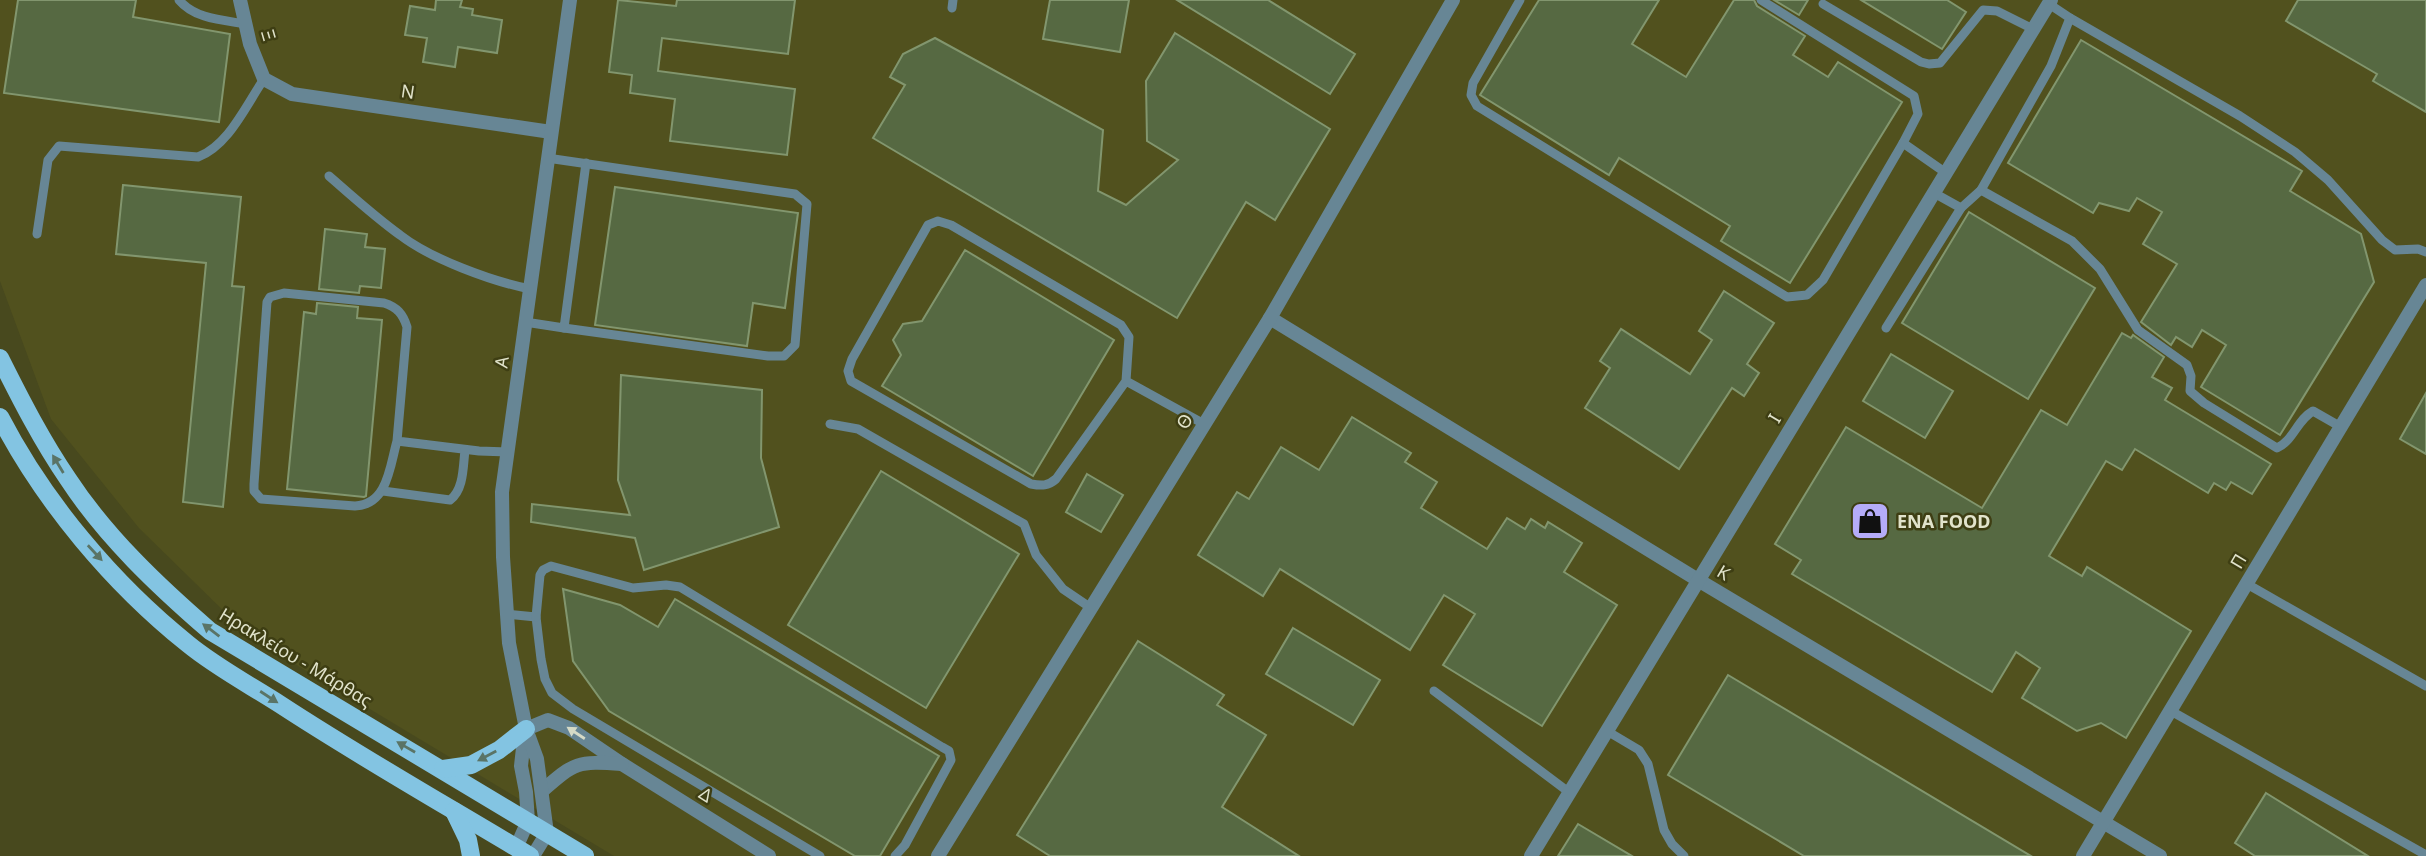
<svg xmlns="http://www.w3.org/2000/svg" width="2426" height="856" viewBox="0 0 2426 856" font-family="'Noto Sans',sans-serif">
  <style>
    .built { fill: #51511e }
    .building { fill: #566942; stroke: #82966e; stroke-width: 2 }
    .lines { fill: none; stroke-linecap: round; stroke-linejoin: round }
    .service { stroke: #678695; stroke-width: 9 }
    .minor { stroke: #678695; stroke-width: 14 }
    .tertiary { stroke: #678695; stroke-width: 14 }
    .primary { stroke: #83c4e2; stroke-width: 18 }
    .oneway { fill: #5a7466 }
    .oneway2 { fill: #d5dac6 }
    .labels { text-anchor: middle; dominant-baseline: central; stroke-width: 5; stroke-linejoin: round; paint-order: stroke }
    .street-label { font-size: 18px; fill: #e1e3cb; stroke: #3e3e13 }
    .poi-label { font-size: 18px; font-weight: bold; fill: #e1e3cb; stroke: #3e3e13; text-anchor: start }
  </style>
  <rect width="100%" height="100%" fill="#48491e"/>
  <polygon class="built" points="0,0 2426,0 2426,856 614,856 285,658 237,624 139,528 51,419 0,281"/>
  <g class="building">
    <polygon points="18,0 136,0 133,17 230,34 219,122 4,93"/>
    <polygon points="436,0 462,0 460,7 473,9 472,15 502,20 497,53 458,47 455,67 423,62 427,38 405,35 410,6 435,10"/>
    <polygon points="618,0 676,6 677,0 795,0 788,54 662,38 658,71 795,89 787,155 670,141 675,99 630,93 632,75 609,72"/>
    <polygon points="1050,0 1129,0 1120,52 1043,39"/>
    <polygon points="1177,0 1268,0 1355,54 1330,94"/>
    <polygon points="1539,0 1659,0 1632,44 1686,77 1734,0 1754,0 1757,6 1805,36 1793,55 1828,77 1838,62 1902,102 1790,283 1721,241 1730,226 1619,158 1609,175 1480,95"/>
    <polygon points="1774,0 1808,0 1799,15"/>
    <polygon points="1861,0 1947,0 1966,12 1942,49"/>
    <polygon points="2298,0 2426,0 2426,112 2373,81 2377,74 2286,21"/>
    <polygon points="1175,33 1330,129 1275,220 1246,202 1177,318 873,138 905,85 890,77 903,54 935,38 1103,130 1098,191 1126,205 1178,160 1147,141 1146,81"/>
    <polygon points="2081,40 2302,171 2290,191 2361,234 2374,282 2280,435 2201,387 2226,345 2202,330 2192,347 2176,337 2171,345 2141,322 2177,264 2143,244 2162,212 2137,198 2129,211 2099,203 2093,213 2008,163"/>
    <polygon points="123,185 241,197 232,286 244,287 223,507 183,502 206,263 116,254"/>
    <polygon points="615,187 798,213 785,308 753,303 747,346 595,325"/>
    <polygon points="1969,212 2095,288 2028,399 1902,323"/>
    <polygon points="325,229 367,234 365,247 385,249 381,288 360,286 359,293 319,289"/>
    <polygon points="965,250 1114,340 1033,476 882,386 901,355 893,340 903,324 922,321"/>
    <polygon points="1724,291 1774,323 1747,364 1759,373 1744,396 1732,388 1679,469 1585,408 1610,368 1600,361 1621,329 1690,374 1712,340 1699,331"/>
    <polygon points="317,303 358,307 357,318 382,320 366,496 364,497 287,489 304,312 316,314"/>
    <polygon points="2122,333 2131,338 2133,335 2164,357 2152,377 2172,388 2165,400 2271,464 2252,494 2231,482 2226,490 2214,483 2208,493 2135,449 2122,470 2106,461 2049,556 2082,576 2087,567 2191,631 2126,738 2101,723 2077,731 2022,698 2040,668 2016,652 1992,692 1792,574 1801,560 1775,544 1846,427 1982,508 2041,410 2067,425"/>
    <polygon points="1891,354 1953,391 1925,438 1863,401"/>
    <polygon points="621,375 762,390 761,458 779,527 644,570 635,538 531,522 532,504 630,515 618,480"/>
    <polygon points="2426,393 2426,454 2400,439"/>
    <polygon points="1352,417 1411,453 1405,462 1437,482 1421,508 1487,549 1507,518 1525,529 1531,519 1545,528 1548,522 1582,543 1564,572 1617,605 1542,726 1443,665 1475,614 1444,595 1410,650 1280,569 1263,596 1198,555 1237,492 1249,499 1281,447 1319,470"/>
    <polygon points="881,471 1019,554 926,708 788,625"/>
    <polygon points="1087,474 1123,495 1101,532 1066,512"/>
    <polygon points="563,589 620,605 658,627 675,599 939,756 880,856 855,856 609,711 573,661"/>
    <polygon points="1293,628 1380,680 1353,725 1266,674"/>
    <polygon points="1138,641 1224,695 1217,705 1266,735 1222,807 1299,856 1050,856 1017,835"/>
    <polygon points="1728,675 2031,856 1804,856 1668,775"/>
    <polygon points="2266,793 2368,856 2255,856 2235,843"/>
    <polygon points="1578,824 1632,856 1558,856"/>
  </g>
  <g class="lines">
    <g class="service">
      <path d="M179 0C195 19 222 20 246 24"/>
      <polyline points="1520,0 1473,83 1471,95 1477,106 1787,297 1807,295 1823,280 1903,143 1918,114 1914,96 1761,0"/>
      <polyline points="1823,4 1921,62 1929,64 1940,63 1983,10 1997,11 2033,29"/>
      <polyline points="952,8 953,0"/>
      <polyline points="2070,18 2240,116 2295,152 2328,180 2382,240 2395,250 2418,249 2426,252"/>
      <polyline points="1903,143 1946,173"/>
      <polyline points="547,158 795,194 807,204 795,345 784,356 768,356 564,328"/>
      <path d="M329 176C352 196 375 217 400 235 431 259 491 281 530 289"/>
      <path d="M1981 190 2072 241 2100 269 2138 330 2187 365 2191 376 2190 391 2204 403 2277 448C2294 440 2297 420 2313 411L2341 427"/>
      <polyline points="1934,193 1961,208"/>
      <path d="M37 234 48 160 59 146 198 157C229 145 246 105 264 79"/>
      <polyline points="525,322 564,328 586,163"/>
      <polyline points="1886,328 1961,208 1981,190 2051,66 2070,18 2049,4"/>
      <path d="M1126 381 1129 337 1121 325 951 225 938 221 928 225 852 359 848 371 851 381 1031 484C1042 486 1048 486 1056 479L1126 381 1204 424"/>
      <polyline points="830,424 858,429 1024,524 1036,555 1063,589 1091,608"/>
      <path d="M397 441 407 327C403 314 397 307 384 303L284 293 270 297 267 302 254 484V491L261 499 355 506C388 505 390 465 397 441L479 451 508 452"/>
      <path d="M383 491 450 500C464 490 463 466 465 450"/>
      <polyline points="2247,584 2426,686"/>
      <polyline points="506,614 536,617 541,659 545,679 552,693 573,709 820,856"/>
      <polyline points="536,617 540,575 543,570 551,566 633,588 666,585 680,587 942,747 949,751 951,760 905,845 895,856"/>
      <polyline points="1434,691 1570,793"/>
      <polyline points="2171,711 2426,855"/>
      <polyline points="1607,731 1639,750 1648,764 1664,830 1672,844 1684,856"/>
    </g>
    <g class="minor">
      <polyline points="240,0 250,44 264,79 292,94 551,132"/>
      <polyline points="1270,318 1698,580 2160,856"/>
      <polyline points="526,729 548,720 569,728 622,764 769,856"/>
      <polyline points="938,856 1270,318 1453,0"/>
      <polyline points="1531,856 2051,0"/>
      <polyline points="2083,856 2426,285"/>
    </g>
    <g class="tertiary">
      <path d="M542 791C575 762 577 761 622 764"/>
      <polyline points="516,848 528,821 526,792 521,766 525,730"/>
      <polyline points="533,856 547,833 537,759 526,729 509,643 503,557 502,492 570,0"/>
    </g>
    <g class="primary">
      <path d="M0 358C21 400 42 441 68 479 106 537 158 586 210 631L585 856"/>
      <path d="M0 417C44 502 113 584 188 644 216 667 250 685 281 705 362 758 447 806 530 856"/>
      <polyline points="443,769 471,765 499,750 526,729"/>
      <polyline points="454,811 468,840 471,856"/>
    </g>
  </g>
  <defs><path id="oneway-solid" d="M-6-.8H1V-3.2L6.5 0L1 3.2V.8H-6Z" transform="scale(1.75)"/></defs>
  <g class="oneway">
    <use href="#oneway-solid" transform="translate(58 464) rotate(-121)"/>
    <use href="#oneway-solid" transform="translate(95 553) rotate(47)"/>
    <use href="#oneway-solid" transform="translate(211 630) rotate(-143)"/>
    <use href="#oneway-solid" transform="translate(269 697) rotate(33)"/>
    <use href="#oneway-solid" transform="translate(406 747) rotate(-150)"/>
    <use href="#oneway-solid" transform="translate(487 756) rotate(152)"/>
  </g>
  <use class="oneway2" href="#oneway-solid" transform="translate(576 733) rotate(-147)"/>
  <defs>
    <g id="shop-square" transform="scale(2.0125)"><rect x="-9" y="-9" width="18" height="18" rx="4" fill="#b5acf8" stroke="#3e3e13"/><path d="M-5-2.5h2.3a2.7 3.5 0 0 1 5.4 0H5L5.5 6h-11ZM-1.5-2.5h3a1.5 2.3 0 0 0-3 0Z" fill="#111"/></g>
  </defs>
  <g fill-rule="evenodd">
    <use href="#shop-square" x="1870" y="521"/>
  </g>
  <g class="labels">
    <g class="street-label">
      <text transform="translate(269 35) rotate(74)">Ξ</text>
      <text transform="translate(408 91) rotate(8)">Ν</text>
      <text transform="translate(501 362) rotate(-82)">Α</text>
      <text transform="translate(1774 418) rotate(-59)">Ι</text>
      <text transform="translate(1184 421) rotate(-58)">Θ</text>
      <text transform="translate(2238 561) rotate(-59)">Π</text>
      <text transform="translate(1724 572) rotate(31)">Κ</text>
      <text transform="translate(296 657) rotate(31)">Ηρακλείου - Μάρθας</text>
      <text transform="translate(706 794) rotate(32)">Δ</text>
    </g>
    <g class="poi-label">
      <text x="1897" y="521">ENA FOOD</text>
    </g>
  </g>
</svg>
